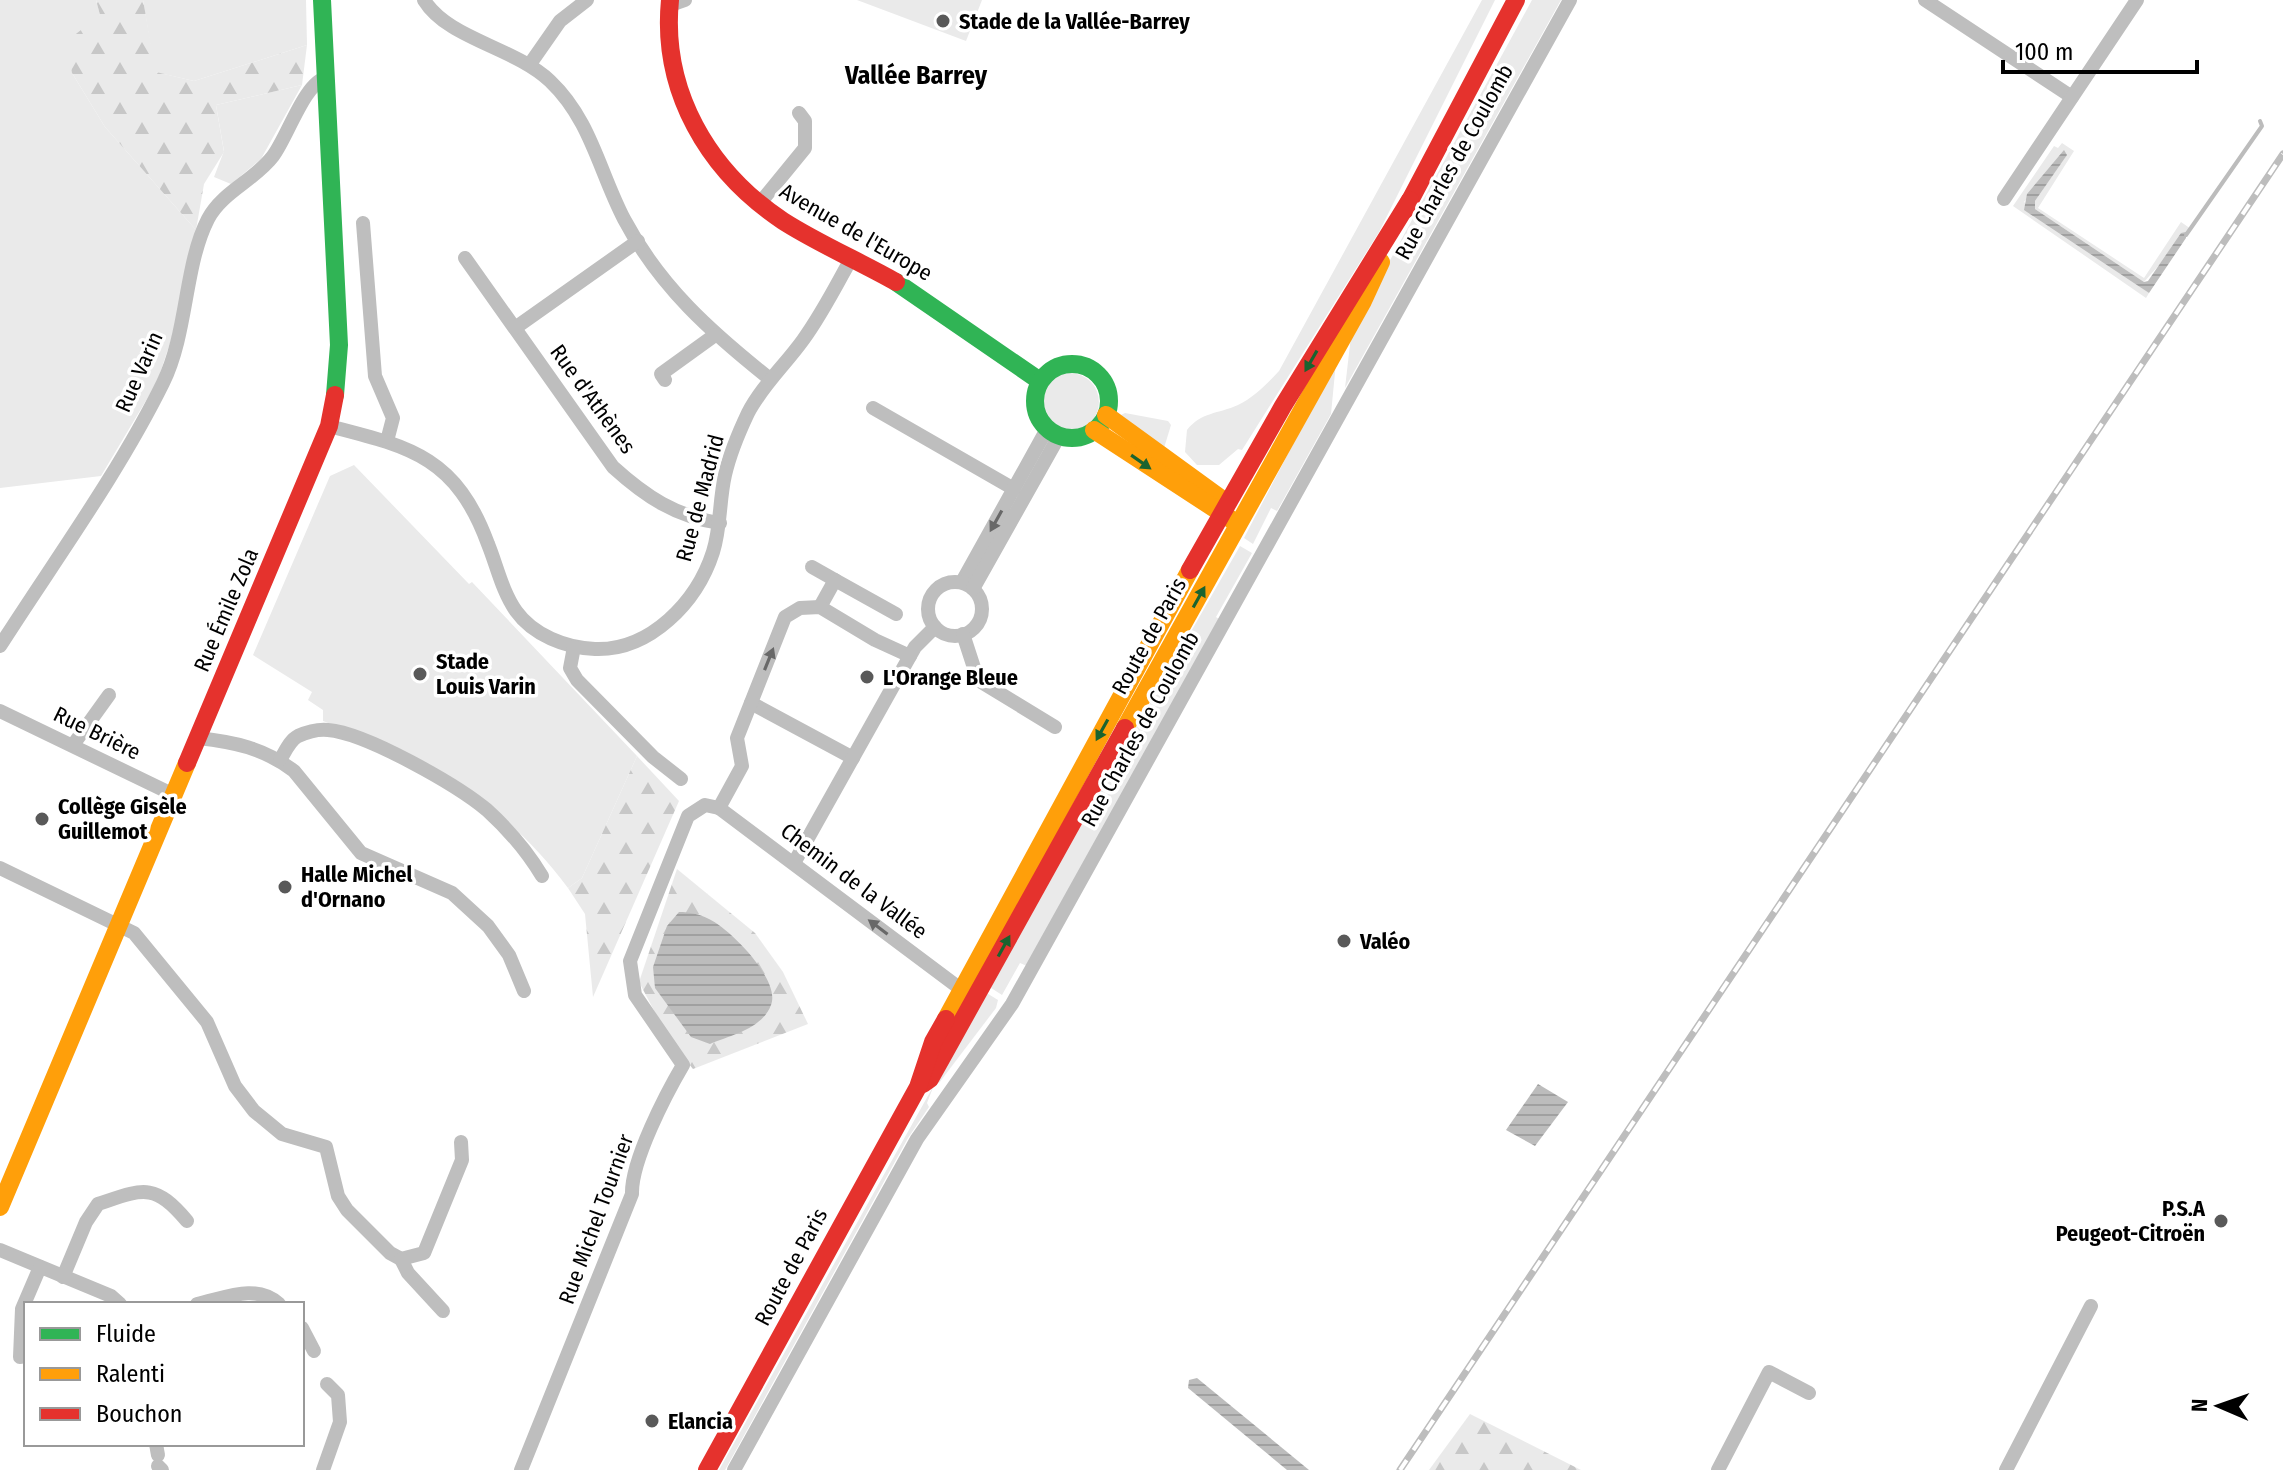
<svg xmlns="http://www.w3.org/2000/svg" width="2283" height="1470" viewBox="0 0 2283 1470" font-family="'Fira Sans Condensed',sans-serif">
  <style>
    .grass { fill: #eaeaea }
    .forest { fill: url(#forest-firs) }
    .water { fill: url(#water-rules) }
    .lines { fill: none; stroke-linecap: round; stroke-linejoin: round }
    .stream { stroke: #bcbcbc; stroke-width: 4 }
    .street { stroke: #bebebe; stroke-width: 14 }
    .fast { stroke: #30b455; stroke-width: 18 }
    .slow { stroke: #ff9f0a; stroke-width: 18 }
    .jam { stroke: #e5322d; stroke-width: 18 }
    .rail-casing { stroke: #bdbdbd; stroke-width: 7 }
    .rail { stroke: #fff; stroke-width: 4; stroke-dasharray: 12; stroke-linecap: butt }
    .oneway { fill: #1a632f }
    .oneway2 { fill: #686868 }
    .poi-dot { fill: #595959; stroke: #fff; stroke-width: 3 }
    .labels { text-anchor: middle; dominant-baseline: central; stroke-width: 7; stroke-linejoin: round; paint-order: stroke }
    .poi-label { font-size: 22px; font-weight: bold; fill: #000; stroke: #fff; text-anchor: start }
    .street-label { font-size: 22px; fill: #000; stroke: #fff }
    .quarter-label { font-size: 26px; font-weight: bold; fill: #000; stroke: #fff }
  </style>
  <defs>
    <pattern id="forest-firs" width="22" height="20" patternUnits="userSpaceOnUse" patternTransform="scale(2)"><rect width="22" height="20" fill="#eaeaea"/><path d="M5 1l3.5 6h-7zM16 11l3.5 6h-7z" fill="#c7c7c7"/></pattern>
    <pattern id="water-rules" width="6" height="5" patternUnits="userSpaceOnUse" patternTransform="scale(2)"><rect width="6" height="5" fill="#bcbcbc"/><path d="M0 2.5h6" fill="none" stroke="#a0a0a0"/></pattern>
  </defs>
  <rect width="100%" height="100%" fill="#fff"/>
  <g class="grass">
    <polygon points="0,0 96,0 100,15 72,73 105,127 196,230 172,337 157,382 101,476 0,488"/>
    <polygon points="143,0 306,0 307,45 194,81 155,72"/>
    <polygon points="857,0 982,0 966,41"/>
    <path d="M1482 0H1495L1379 232 1242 450 1238 449 1219 465H1197L1185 452 1187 430C1201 412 1218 414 1238 405 1254 397 1267 384 1279 371Z"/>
    <polygon points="1532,0 1561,0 1345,388 1351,336 1358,319"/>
    <polygon points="302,85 261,159 231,184 214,177 224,151 216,105"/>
    <polygon points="2062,143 2074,151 2038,208 2144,278 2181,222 2191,229 2144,282 2035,209 2035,201 2066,156 2024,202 2149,293 2146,298 2013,206 2054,146 2058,148"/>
    <polygon points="1336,362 1331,414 1277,511 1271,508 1253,544 1244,538"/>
    <circle cx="1070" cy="402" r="29"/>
    <polygon points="1125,413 1168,421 1171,425 1164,448 1121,415"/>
    <path d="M354 465 469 584 472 582 637 756 582 878 568 888C501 799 426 758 323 721V710L308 700 312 692 253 655 330 476Z"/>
    <polygon points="1240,546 1252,553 1216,617 1219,619 1027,966 1020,963 1002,995 988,986"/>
    <polygon points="985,992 998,1000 996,1008 939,1083 936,1081"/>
    <polygon points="934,1085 927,1103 929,1107 908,1138 725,1470 719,1470"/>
  </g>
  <g class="forest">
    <polygon points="96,0 143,0 156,72 194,81 307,45 302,85 216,105 224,152 204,184 196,230 105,127 72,73 67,41 100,15"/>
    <polygon points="637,756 679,801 593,997 585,914 568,888 582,878"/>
    <polygon points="677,869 755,933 783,972 808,1024 693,1069 669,1039 639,982"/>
    <polygon points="1470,1414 1581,1470 1429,1470"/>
  </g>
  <g class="water">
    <polygon points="2064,150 2067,155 2035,201 2035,209 2144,282 2148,281 2181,233 2186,232 2186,238 2149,293 2024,210 2027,194"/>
    <path d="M679 912C690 912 699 914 709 919 730 929 781 980 771 1005 762 1029 731 1035 710 1044L691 1037 655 988 653 967 667 926Z"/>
    <polygon points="1538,1084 1568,1102 1535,1146 1506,1130"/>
    <polygon points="1197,1378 1309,1470 1287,1470 1188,1388 1189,1380"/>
  </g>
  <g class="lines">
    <polyline class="stream" points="2186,235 2262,126 2260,121"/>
    <g class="street">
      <path d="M424 0C448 39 514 47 550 81 591 120 599 171 624 219 660 287 711 332 770 379"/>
      <polyline points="1925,0 2072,97"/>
      <polyline points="668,6 685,0"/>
      <polyline points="530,64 560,21 587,0"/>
      <polyline points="2004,199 2137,0"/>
      <polyline points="760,203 805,148 805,121 799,113"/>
      <polyline points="363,223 375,376 393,418 387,441"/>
      <path d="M465 258 613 467C645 496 676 517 720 523"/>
      <polyline points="515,328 638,241"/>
      <polyline points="665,380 661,374 715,335"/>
      <polyline points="873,408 1014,489"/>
      <path d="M329 426C411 447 456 457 488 544 497 566 502 591 516 611 533 635 566 648 595 649 650 651 697 602 713 552 721 527 719 501 725 475 730 453 739 432 748 413 762 386 785 365 803 340 822 314 836 286 852 257"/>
      <polyline points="812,567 835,580"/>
      <polyline points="962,582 1047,429"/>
      <circle cx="955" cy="609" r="27"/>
      <polyline points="973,589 1059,436"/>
      <polyline points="820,607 835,580 896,614"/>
      <polyline points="963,634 978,680 1055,727"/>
      <path d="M0 646C55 560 118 474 163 383 188 332 184 266 208 219 222 192 255 180 273 156 287 138 305 82 326 78"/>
      <polyline points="574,647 570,668 577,680 653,757 681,779"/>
      <polyline points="751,703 853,758"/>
      <polyline points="0,711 174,795"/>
      <path d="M198 738C234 742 264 748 294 771L361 853 452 893 488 926 509 955 524 991"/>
      <polyline points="73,745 109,695"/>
      <path d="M280 760C285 752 290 740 298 736 307 732 318 729 328 730 366 733 457 785 487 810 509 830 527 851 542 876"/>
      <polyline points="719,808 742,766 737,738 785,617 800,608 820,607 875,640 910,656"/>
      <polyline points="794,863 915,647 935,627"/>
      <polyline points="0,868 134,933 207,1022 235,1086 254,1111 282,1134 326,1147 338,1196 347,1210 390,1253 401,1259 424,1253 462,1160 461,1142"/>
      <polyline points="0,1250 111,1296 120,1304"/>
      <polyline points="401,1259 408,1273 443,1311"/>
      <path d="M63 1277 86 1222 98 1204C143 1189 154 1182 187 1221"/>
      <path d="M197 1304C225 1298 256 1283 279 1304"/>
      <polyline points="302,1328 314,1351"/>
      <polyline points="20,1357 22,1309 40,1267"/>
      <polyline points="156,1444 158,1455"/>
      <polyline points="158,1466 162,1470"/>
      <polyline points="323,1470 340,1422 338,1395 327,1384"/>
      <path d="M521 1470 632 1194C631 1161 666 1094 683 1065L635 995 630 961 688 816 705 805 719 808 962 990 966 998"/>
      <polyline points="734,1470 917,1139 1012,1004 1570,0"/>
      <polyline points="1718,1470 1769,1372 1809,1393"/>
      <polyline points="2006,1470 2091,1306"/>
    </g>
    <g class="fast">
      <polyline points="322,0 339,345 335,395"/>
      <polyline points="896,282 1040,381"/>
      <circle cx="1072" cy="401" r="37"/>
    </g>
    <g class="slow">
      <polyline points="1106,415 1223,500"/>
      <polyline points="1094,430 1232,520"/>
      <polyline points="1125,728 1363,301 1381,262"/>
      <polyline points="946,1019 1190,570"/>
      <polyline points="0,1207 187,763"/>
    </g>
    <g class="jam">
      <path d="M670 0C661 91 708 171 783 221 819 244 859 261 896 282"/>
      <polyline points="1405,210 1516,0"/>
      <polyline points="1190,570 1283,406 1410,200"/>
      <polyline points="187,763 329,426 335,395"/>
      <polyline points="923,1084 930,1079 1125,728"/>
      <polyline points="707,1470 918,1087 933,1042 946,1019"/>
    </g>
    <g class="rail-casing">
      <polyline id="rail" points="1400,1470 2283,154"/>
    </g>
    <use href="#rail" class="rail"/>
  </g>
  <defs><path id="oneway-solid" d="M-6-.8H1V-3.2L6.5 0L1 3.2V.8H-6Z" transform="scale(2)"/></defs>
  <g class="oneway">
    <use href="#oneway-solid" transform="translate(1311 361) rotate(120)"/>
    <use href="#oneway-solid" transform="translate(1141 462) rotate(35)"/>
    <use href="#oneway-solid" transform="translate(1199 597) rotate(-61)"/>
    <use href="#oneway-solid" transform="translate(1102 730) rotate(119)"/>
    <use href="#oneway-solid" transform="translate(1004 946) rotate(-61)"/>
  </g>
  <g class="oneway2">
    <use href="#oneway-solid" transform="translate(996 521) rotate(119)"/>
    <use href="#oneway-solid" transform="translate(769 659) rotate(-68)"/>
    <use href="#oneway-solid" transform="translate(878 927) rotate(-143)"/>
  </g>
  <g class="poi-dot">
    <circle cx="943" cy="21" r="8"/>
    <circle cx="420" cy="674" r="8"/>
    <circle cx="867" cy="677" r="8"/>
    <circle cx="42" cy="819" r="8"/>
    <circle cx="285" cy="887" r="8"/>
    <circle cx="1344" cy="941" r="8"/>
    <circle cx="2221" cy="1221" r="8"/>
    <circle cx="652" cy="1421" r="8"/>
  </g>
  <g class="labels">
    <g class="poi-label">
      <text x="959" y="21">Stade de la Vallée-Barrey</text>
      <text x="436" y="661">Stade<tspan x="436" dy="25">Louis Varin</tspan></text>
      <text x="883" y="677">L'Orange Bleue</text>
      <text x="58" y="806">Collège Gisèle<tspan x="58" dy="25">Guillemot</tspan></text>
      <text x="301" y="874">Halle Michel<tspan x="301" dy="25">d'Ornano</tspan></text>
      <text x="1360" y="941">Valéo</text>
      <text x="2205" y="1208" text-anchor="end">P.S.A<tspan x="2205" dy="25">Peugeot-Citroën</tspan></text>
      <text x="668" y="1421">Elancia</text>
    </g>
    <g class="street-label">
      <text transform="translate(1454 162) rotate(-61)">Rue Charles de Coulomb</text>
      <text transform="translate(856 232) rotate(30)">Avenue de l'Europe</text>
      <text transform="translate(139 372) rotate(-66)">Rue Varin</text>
      <text transform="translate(593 399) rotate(54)">Rue d'Athènes</text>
      <text transform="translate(700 498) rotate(-75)">Rue de Madrid</text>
      <text transform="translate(226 610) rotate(-67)">Rue Émile Zola</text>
      <text transform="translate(1149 636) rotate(-61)">Route de Paris</text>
      <text transform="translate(1140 729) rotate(-61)">Rue Charles de Coulomb</text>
      <text transform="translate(97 733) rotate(26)">Rue Brière</text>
      <text transform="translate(854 881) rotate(37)">Chemin de la Vallée</text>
      <text transform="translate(596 1219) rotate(-70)">Rue Michel Tournier</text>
      <text transform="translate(791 1267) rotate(-62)">Route de Paris</text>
    </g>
    <g class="quarter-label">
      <text x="916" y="75">Vallée Barrey</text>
    </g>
  </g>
  <rect x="24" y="1302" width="280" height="144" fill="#ffffff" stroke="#999999" stroke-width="2"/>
  <rect x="40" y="1328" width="40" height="12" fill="#30b455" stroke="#999999" stroke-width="2"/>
  <text x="96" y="1342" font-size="24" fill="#000000">Fluide</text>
  <rect x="40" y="1368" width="40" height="12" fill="#ff9f0a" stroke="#999999" stroke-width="2"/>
  <text x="96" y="1382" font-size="24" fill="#000000">Ralenti</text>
  <rect x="40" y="1408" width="40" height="12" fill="#e5322d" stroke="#999999" stroke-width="2"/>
  <text x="96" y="1422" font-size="24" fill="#000000">Bouchon</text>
  <g transform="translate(2219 1406) rotate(272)" stroke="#ffffff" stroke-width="6" paint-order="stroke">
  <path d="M0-6L14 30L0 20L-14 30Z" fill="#000000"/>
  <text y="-12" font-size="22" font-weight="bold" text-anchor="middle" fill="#000000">N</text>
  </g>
  <path d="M2003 60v12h194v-12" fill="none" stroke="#000000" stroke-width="4"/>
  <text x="2015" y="60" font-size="24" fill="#000000" stroke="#ffffff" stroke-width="6" paint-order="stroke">100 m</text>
</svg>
